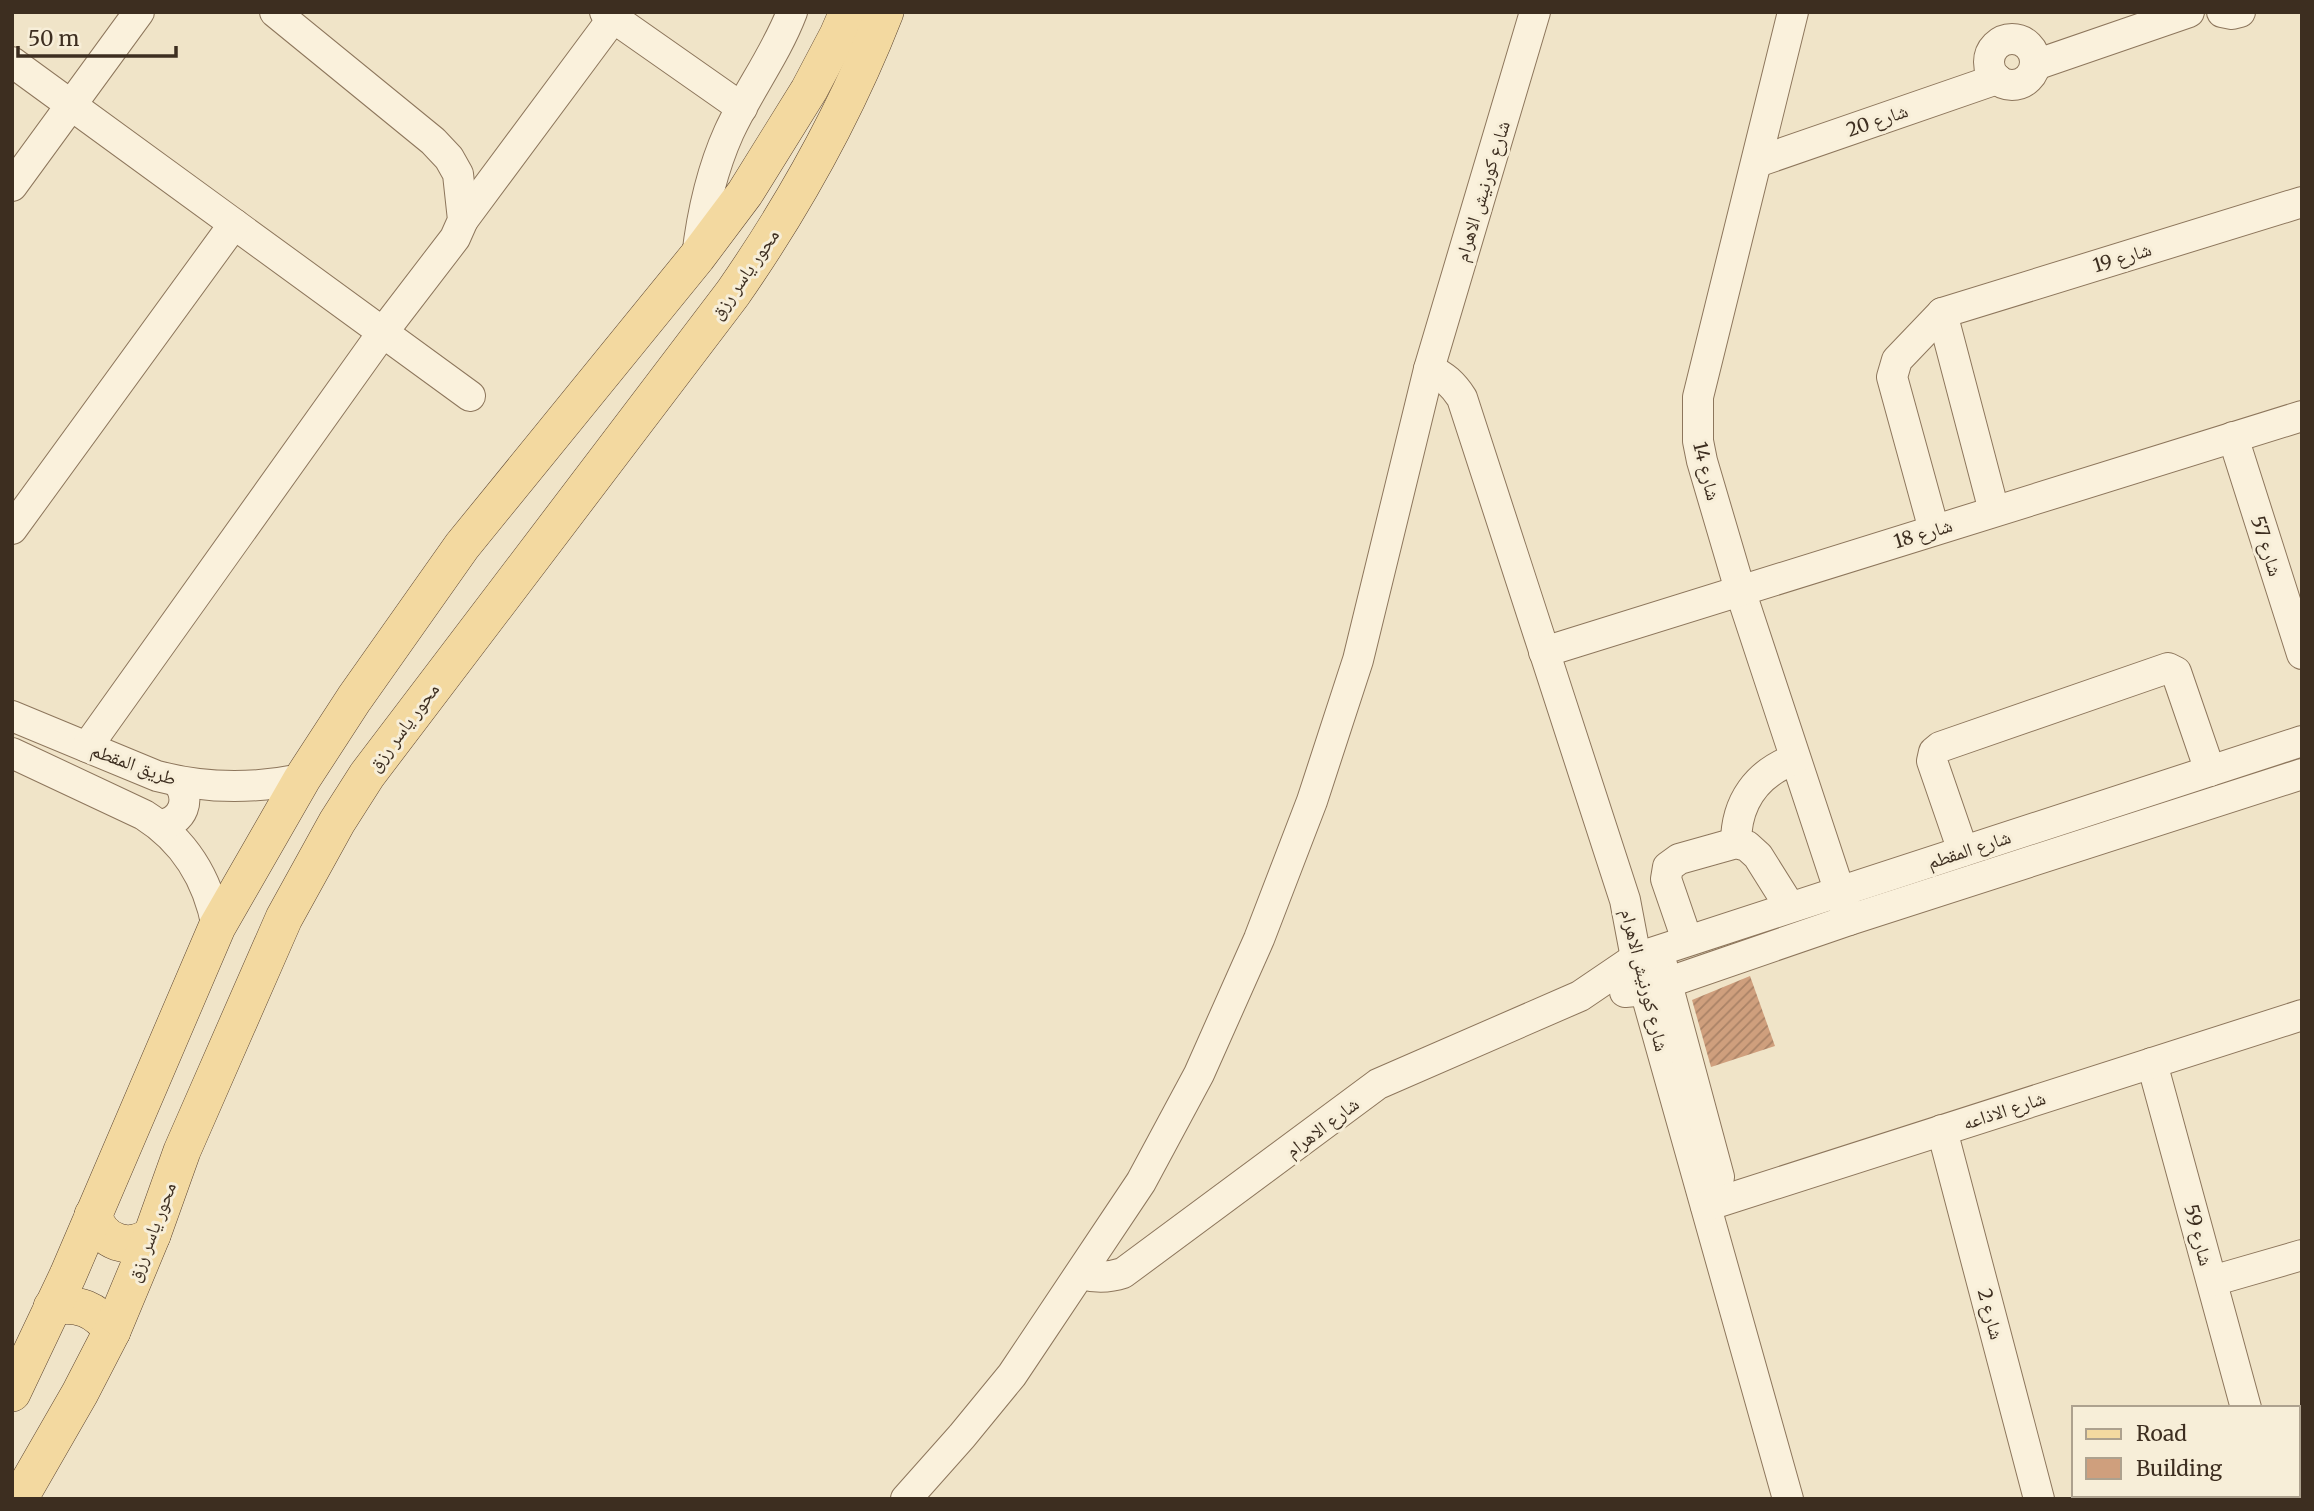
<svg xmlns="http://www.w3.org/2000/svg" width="2314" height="1511" viewBox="0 0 2314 1511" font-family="Merriweather,'Noto Naskh Arabic',serif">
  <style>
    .building { fill: url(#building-hatch) }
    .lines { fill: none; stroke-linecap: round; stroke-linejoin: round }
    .minor-casing { stroke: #8d765c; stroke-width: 32 }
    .major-casing { stroke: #5b4430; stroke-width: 38 }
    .minor { stroke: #faf1dc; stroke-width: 30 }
    .major { stroke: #f3d9a0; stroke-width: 37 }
    .labels { text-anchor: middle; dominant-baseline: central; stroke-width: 6; stroke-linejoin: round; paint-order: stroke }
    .street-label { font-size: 19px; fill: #3d2e20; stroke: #f7eed8 }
  </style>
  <defs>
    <pattern id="building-hatch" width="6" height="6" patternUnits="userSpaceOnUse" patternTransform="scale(1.75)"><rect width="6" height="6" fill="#cf9f7d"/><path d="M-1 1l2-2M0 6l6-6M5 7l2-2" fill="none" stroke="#a98266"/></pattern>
  </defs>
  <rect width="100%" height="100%" fill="#f0e4c8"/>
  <polygon class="building" points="1750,976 1775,1046 1711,1067 1692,1000"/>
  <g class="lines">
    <g class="minor-casing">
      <g id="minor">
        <polyline points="605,12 742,108"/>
        <polyline points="1793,12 1698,397 1698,441 1702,461 1740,590 1849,920"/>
        <polyline points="2222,12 2232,14 2240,12"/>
        <circle cx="2012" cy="62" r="23"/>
        <polyline points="12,62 470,396"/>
        <polyline points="2035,65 2189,12"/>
        <polyline points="1757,162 1997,79"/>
        <polyline points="12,186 139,12"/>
        <polyline points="463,220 613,18"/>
        <path d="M697 257C702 214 711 172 729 132 748 91 776 54 792 12"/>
        <polyline points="1942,313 1994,511"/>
        <path d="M1429 369C1444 376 1453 384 1462 398L1625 900 1636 958 1788 1499"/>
        <polyline points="2233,437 2302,654"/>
        <polyline points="12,529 234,224"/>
        <polyline points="1934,530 1892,377 1897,360 1942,313 2302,202"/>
        <polyline points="1544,652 2302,416"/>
        <path d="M12 716 157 776C206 789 253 789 302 779"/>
        <polyline points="87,747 383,332 455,238 463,220 458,174 449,158 433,141 275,12"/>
        <path d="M12 753 144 815C185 841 208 879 217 927"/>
        <path d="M160 825C183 822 192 799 177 781"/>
        <path d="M1736 843C1736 802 1757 773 1795 759"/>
        <polyline points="1963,851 1932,761 1934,752 1940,747 2168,668 2176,672 2210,771"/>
        <polyline points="1687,940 1666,879 1668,867 1679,859 1736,843 1747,846 1758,856 1790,907"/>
        <polyline points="1662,965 1719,1177"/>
        <polyline points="1625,992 1646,990 1849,920 2302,774"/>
        <polyline points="2152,1063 2246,1408"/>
        <polyline points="1942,1130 2039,1499"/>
        <polyline points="1706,1206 2302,1015"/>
        <path d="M1081 1274C1096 1278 1108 1278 1123 1273L1378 1084 1580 996 1636 958 2302 741"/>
        <polyline points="2212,1281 2302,1255"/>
        <polyline points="906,1499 962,1436 1012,1375 1141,1182 1199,1074 1259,939 1312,801 1358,660 1429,369 1535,12"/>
        <polyline points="2271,1499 2284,1495"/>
      </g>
    </g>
    <g class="major-casing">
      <g id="major">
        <path d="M93 1215C102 1243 129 1252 152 1235"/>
        <path d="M52 1307C78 1302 96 1309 112 1331"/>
        <polyline points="12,1393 68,1275 217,927 302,779 354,699 462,546 697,257 745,193 809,90 838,35 848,12"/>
        <path d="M19 1499 80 1393 112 1331 152 1235 182 1151 284 918 337 822 367 775 733 293C794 205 846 112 885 12"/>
      </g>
    </g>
    <use href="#minor" class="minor"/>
    <use href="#major" class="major"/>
  </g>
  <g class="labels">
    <g class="street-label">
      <text transform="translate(1877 120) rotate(-19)">شارع 20</text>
      <text transform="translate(1482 191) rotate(-73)">شارع كورنيش الاهرام</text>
      <text transform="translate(2122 257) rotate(-17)">شارع 19</text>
      <text transform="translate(744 274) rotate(-55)">محور ياسر رزق</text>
      <text transform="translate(1707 471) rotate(76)">شارع 14</text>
      <text transform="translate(1923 533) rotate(-17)">شارع 18</text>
      <text transform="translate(2267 546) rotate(72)">شارع 57</text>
      <text transform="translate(403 727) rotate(-53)">محور ياسر رزق</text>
      <text transform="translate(134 764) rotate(20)">طريق المقطم</text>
      <text transform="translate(1969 849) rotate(-18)">شارع المقطم</text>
      <text transform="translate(1645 980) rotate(76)">شارع كورنيش الاهرام</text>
      <text transform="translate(2004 1110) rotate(-18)">شارع الاذاعه</text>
      <text transform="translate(1322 1127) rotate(-37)">شارع الاهرام</text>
      <text transform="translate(151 1232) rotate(-69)">محور ياسر رزق</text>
      <text transform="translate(2199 1235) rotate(75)">شارع 59</text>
      <text transform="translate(1991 1314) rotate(75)">شارع 2</text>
    </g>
  </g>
  <rect width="2314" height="1511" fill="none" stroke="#3d2e20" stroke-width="28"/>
  <rect x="2072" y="1406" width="228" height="91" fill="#f7eed8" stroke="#ada18e" stroke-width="2"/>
  <rect x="2086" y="1429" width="35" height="10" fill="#f3d9a0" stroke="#ada18e" stroke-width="2"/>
  <text x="2136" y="1441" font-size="21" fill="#3d2e20">Road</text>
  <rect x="2086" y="1458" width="35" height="21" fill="#cf9f7d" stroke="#ada18e" stroke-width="2"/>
  <text x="2136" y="1476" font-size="21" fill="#3d2e20">Building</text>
  <path d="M18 46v10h158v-10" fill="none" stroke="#3d2e20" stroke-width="3.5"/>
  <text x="28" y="46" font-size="21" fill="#3d2e20" stroke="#f7eed8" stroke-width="5" paint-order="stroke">50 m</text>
</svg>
